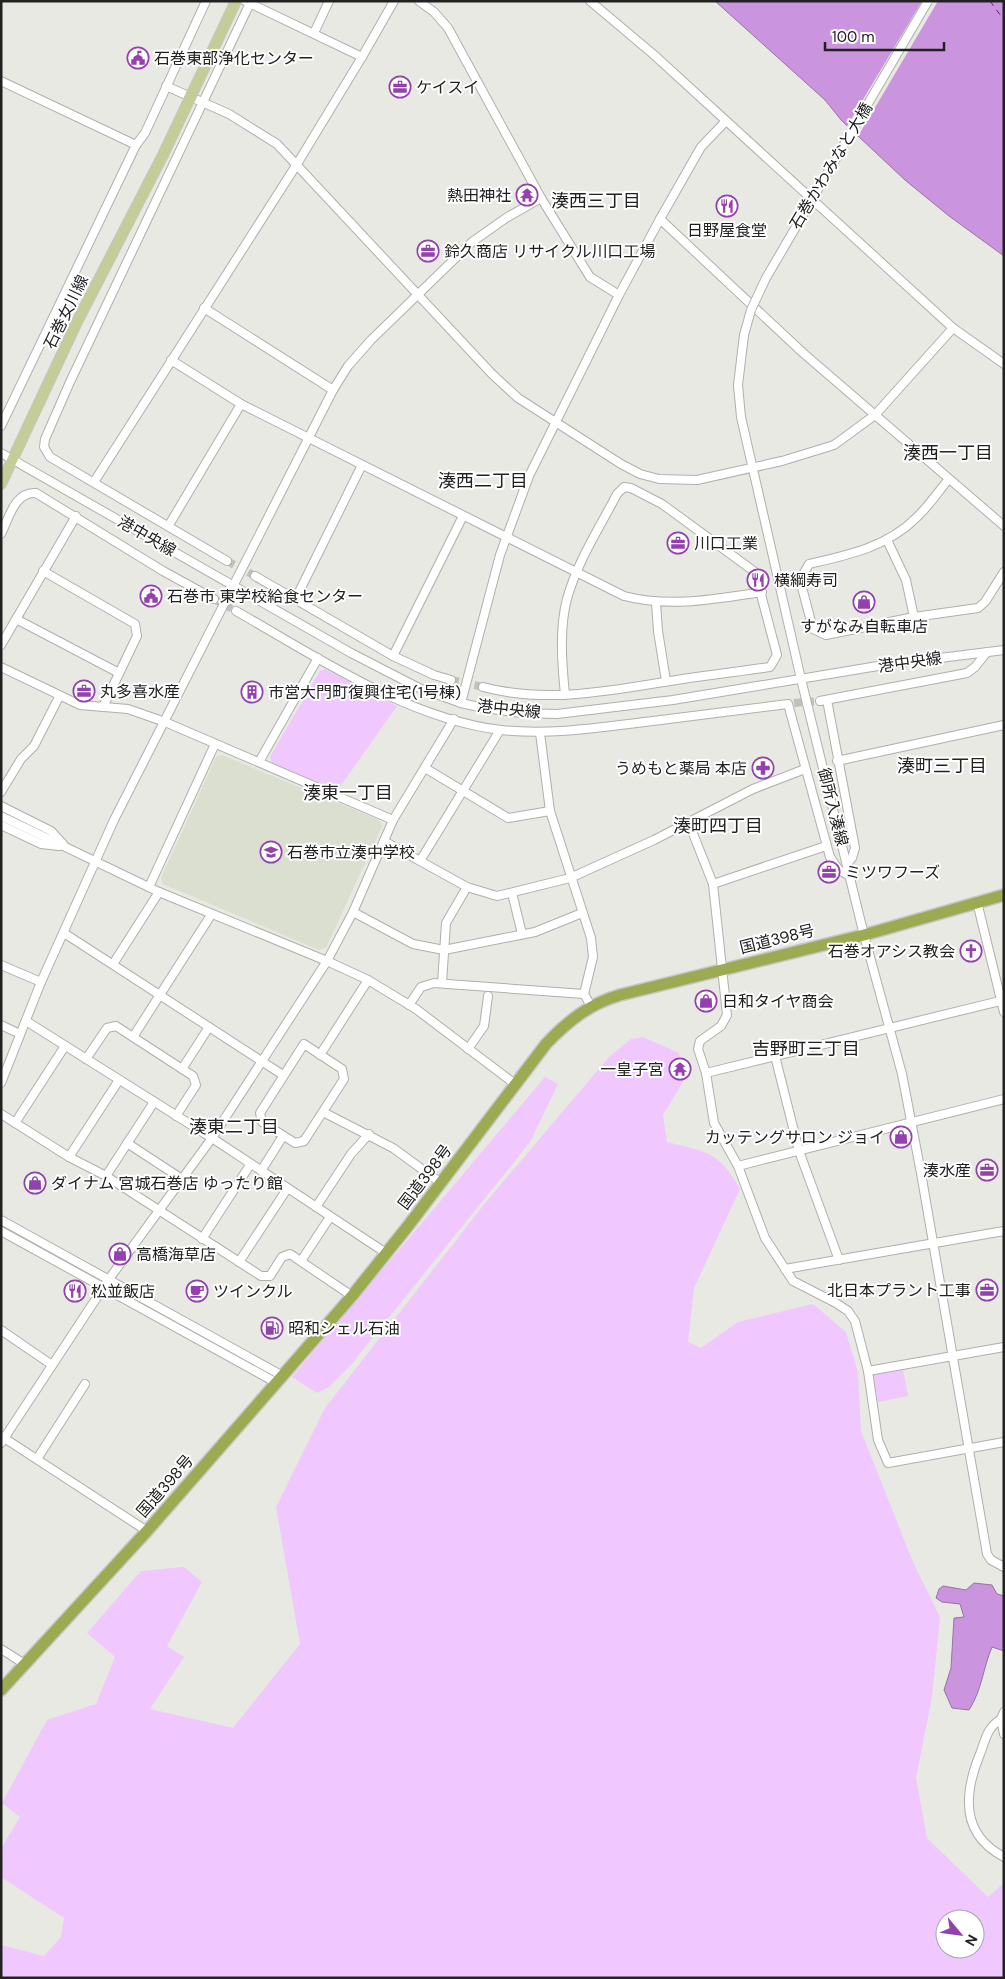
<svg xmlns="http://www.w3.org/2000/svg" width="1005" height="1979" viewBox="0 0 1005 1979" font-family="'DM Sans','Noto Sans JP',sans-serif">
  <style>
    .built { fill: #dbdfd0 }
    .green { fill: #f1c7ff; fill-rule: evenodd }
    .water { fill: #cb94de; stroke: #9872a5 }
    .pier { fill: #e8e9e2 }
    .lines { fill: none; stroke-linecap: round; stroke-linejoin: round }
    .ferry { stroke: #611d75; stroke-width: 1; stroke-dasharray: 6 5; stroke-linecap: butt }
    .minor-tunnel { stroke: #c0c1bb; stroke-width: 8; stroke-dasharray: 8 4; stroke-linecap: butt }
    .minor-casing { stroke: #afb0aa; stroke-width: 10 }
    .major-casing { stroke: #c5c6c5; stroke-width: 12 }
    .highway-casing { stroke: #c5c6c5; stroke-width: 14 }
    .minor { stroke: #fff; stroke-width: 8 }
    .major { stroke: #c4cd97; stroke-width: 10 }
    .highway { stroke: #9cab51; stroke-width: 11 }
    .minor-bridge-casing { stroke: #afb0aa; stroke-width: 10; stroke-linecap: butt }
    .major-bridge-casing { stroke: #c5c6c5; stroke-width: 12; stroke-linecap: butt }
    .minor-bridge { stroke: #fff; stroke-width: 8 }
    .major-bridge { stroke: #c4cd97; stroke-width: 10 }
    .labels { text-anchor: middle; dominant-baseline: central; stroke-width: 4; stroke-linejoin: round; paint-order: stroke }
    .poi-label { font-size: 16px; fill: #212220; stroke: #fff; text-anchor: start }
    .street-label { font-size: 16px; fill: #212220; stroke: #fff }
    .neighbourhood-label { font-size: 18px; fill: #212220; stroke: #fff }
  </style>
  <rect width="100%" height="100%" fill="#e8e9e2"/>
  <polygon class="built" points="222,755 379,820 382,826 326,948 319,950 163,884 161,878 216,757"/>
  <g class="green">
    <polygon points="325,669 397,706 337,791 272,763 270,757 320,671"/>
    <path d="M643 1037 679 1053 683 1082 663 1115 667 1142C706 1152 719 1151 740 1189L694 1288 688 1342 701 1348 738 1322 813 1304 846 1332 858 1373 861 1431 913 1562 940 1617 932 1697 916 1778 927 1838 988 1897 1004 1883V1978H1V1945L44 1956 61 1937 64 1918 1 1877V1849L20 1817 2 1803 47 1720 96 1704 115 1657 87 1633 141 1571 184 1567 202 1582 167 1646 184 1657 150 1709 233 1728 300 1644 276 1507 325 1408 486 1202 609 1057 631 1039ZM945 1919H975V1949H945Z"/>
    <polygon points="545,1077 558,1084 530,1142 350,1366 329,1387 317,1393 292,1377"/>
    <polygon points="903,1370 908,1396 878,1402 873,1375"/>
  </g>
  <g class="water">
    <polygon points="715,1 1004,1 1004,256 949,216 905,180 842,121 825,100"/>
    <path d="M974 1583 992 1585 997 1594 1004 1596V1651L992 1647C983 1668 982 1690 969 1710L952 1708 944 1690 951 1668 954 1618 964 1617 960 1604 942 1602 936 1598 939 1589 943 1586 966 1590Z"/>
  </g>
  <polygon class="pier" points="922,1 938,1 857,138 846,128"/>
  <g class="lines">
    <polyline class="ferry" points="990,1 1004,20"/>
    <g class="minor-tunnel">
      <polyline points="227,561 255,576"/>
      <polyline points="214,599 236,611"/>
      <polyline points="451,680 483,687"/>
      <polyline points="794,703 820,701"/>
    </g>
    <g class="minor-casing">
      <g id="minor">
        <polyline points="245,1 362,57"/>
        <polyline points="419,1 434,12 448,28 541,198 590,277 619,295"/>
        <polyline points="590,1 653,54 953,328 1004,364"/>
        <polyline points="314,33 329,1"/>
        <polyline points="1,81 136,145"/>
        <polyline points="166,86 229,114 277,144 492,374 518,398 621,464 640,474 659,479 697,480 782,461 834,445 875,415 953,328"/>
        <polyline points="660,219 802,352 1004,526"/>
        <polyline points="204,308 333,390"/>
        <polyline points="744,335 738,385 741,417 801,679 864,935 902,1074 921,1173 987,1554 991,1560 1004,1567"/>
        <path d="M171 360 241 404 624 596C670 608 715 599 762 592"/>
        <polyline points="1,426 136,145 145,133 206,1"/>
        <polyline points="1,453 351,653 419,688 461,703 484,708 521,713 557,714 673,700 884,665 1004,650"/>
        <path d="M948 480C938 492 928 507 916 518 887 547 848 555 809 564L800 580 813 629 826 635 914 617 978 608 985 602 1004 572"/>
        <polyline points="94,482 297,164 362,57 394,1"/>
        <polyline points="169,525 241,404"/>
        <path d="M1 534C9 518 15 491 36 493L163 571 214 599"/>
        <polyline points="887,540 906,580 914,617"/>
        <polyline points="227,561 50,457 44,447 45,439 70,382 251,1"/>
        <polyline points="43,571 135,624 137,636 103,707"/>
        <polyline points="255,576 393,656 434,675 451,680"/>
        <polyline points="295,600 362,465"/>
        <polyline points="656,603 658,631 666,681"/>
        <path d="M236 611C317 657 408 719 501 730 550 735 596 728 645 722 692 716 740 710 788 704L830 857 839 870 850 876"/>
        <polyline points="16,619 119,673"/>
        <polyline points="1,645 76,516"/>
        <polyline points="393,656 463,516"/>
        <polyline points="1,667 80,705 128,709 165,722 393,820"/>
        <path d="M483 687C543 703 604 692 664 682 699 676 735 672 770 667L777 655 755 572 662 504 631 488 624 487 617 494C600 527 577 562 567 599 559 629 562 664 565 695"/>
        <polyline points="827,700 855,848 852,858 847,864"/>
        <polyline points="820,701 967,673 975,667 987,652"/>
        <polyline points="461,703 500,555 529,476 619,295 660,219 701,147 725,122"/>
        <polyline points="540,733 550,811 591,938 593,957 584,994 591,1006"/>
        <polyline points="837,761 1004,725"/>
        <polyline points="259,762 318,658"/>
        <polyline points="425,768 508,818 550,811"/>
        <polyline points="1,792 21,759 34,746 59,697"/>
        <polyline points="1,806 51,831 63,844"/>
        <polyline points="1,816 159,892 327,961 368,980 416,1009 515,1084"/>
        <polyline points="688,821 713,884 727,1015 721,1026 700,1041 698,1049 706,1073 714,1123 738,1166 765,1238 793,1281 836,1303 848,1311 855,1321 868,1371 878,1440 888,1463 1004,1442"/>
        <polyline points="1,825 41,844 59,846"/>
        <polyline points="384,841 467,887 497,896 570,878 654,840 753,789 805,769"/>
        <polyline points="420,861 500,730"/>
        <polyline points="713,884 826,846"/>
        <polyline points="149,887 215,744"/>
        <polyline points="512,893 522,934"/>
        <polyline points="977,902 1004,1012"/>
        <polyline points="353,912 413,944 444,950 535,932 582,913"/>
        <polyline points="64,933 283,1075"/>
        <polyline points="113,964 159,892"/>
        <polyline points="1,965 41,982"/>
        <polyline points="442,983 446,923 467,887"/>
        <polyline points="409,1005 421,987 434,983 584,994"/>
        <polyline points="26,1021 212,1138 386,1253"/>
        <polyline points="1,1025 20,1034"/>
        <polyline points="133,1037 211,915"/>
        <polygon points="304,1044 342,1069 344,1079 304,1141 295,1143 262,1122 260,1113"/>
        <polyline points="468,1049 484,1026 488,996"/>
        <polyline points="320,1055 368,980"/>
        <polyline points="775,1056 799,1151 839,1260"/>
        <polyline points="86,1059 107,1028 116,1026 193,1076 196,1085 176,1116"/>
        <polyline points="182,1069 209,1027"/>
        <polyline points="706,1073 1004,1000"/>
        <polyline points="1,1083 41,982 114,820 333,390 348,366 371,340 472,242 506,218 541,198"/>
        <polyline points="323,1112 393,1148 441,1183"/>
        <polyline points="1,1114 69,1157 106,1176 261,1276 270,1276 282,1257 290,1254 352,1296"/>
        <polyline points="15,1123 65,1046"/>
        <polyline points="127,1143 182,1179"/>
        <polyline points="69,1157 119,1080"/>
        <polyline points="738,1166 1004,1099"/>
        <polyline points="261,1171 283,1136"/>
        <polyline points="106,1176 154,1102"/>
        <polyline points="316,1207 351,1154 369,1134"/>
        <polyline points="1,1220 281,1375"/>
        <polyline points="1,1231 275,1382"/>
        <polyline points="202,1239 250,1165"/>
        <polyline points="301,1261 330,1217"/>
        <polyline points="239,1262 287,1189"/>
        <polyline points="785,1269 1004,1231"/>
        <polyline points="1,1330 52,1365"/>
        <polyline points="868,1371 1004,1347"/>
        <polyline points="1,1436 147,1531"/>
        <polyline points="1,1443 109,1279 212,1138 327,961 353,912 393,820 454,719"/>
        <polyline points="37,1459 85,1384"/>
        <polyline points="1,1649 23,1663"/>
        <polyline points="1004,1712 1001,1719 1004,1734"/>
        <path d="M1001 1719C987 1728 986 1738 980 1754 964 1793 960 1834 1004 1857"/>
      </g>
    </g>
    <g class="major-casing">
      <polyline id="major" points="1,484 77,322 163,155"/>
    </g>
    <g class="highway-casing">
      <path id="highway" d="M1 1690 147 1531 352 1296 408 1226 546 1044C568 1021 589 1004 620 995L864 935 1004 895"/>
    </g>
    <use href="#minor" class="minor"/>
    <use href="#major" class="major"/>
    <use href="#highway" class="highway"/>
    <g class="minor-bridge-casing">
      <polyline id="minor-bridge" points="744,335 751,310 766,278 928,1"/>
    </g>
    <g class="major-bridge-casing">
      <polyline id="major-bridge" points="163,155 236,1"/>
    </g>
    <use href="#minor-bridge" class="minor-bridge"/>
    <use href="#major-bridge" class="major-bridge"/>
  </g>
  <defs>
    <g id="civic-ring" transform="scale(1.125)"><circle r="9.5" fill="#fff" stroke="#9440ae" stroke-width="1.5"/><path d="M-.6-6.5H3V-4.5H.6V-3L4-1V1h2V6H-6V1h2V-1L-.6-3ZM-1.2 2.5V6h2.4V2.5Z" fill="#9440ae"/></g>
    <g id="office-ring" transform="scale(1.125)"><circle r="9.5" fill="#fff" stroke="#9440ae" stroke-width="1.5"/><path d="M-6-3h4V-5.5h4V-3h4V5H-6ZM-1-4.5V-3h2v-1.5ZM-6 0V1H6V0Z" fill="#9440ae"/></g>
    <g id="temple-ring" transform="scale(1.125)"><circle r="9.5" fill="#fff" stroke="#9440ae" stroke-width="1.5"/><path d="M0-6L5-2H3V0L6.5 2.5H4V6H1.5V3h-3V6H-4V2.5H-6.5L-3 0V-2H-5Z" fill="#9440ae"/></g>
    <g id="restaurant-ring" transform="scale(1.125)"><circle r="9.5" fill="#fff" stroke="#9440ae" stroke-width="1.5"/><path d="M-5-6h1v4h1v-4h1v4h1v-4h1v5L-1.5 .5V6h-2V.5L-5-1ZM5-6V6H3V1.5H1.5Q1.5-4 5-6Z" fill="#9440ae"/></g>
    <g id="shop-ring" transform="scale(1.125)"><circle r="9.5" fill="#fff" stroke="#9440ae" stroke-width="1.5"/><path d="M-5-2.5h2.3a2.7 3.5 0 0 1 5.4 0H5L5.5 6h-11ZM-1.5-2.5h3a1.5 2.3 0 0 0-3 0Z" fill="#9440ae"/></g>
    <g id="building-ring" transform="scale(1.125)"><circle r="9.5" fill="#fff" stroke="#9440ae" stroke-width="1.5"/><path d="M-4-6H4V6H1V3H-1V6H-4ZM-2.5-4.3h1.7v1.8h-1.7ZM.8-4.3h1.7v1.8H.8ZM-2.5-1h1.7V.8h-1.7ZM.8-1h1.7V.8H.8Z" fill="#9440ae"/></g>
    <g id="pharmacy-ring" transform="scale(1.125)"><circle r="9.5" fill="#fff" stroke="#9440ae" stroke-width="1.5"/><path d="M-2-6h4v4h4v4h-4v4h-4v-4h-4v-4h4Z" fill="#9440ae"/></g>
    <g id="school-ring" transform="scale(1.125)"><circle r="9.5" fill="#fff" stroke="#9440ae" stroke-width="1.5"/><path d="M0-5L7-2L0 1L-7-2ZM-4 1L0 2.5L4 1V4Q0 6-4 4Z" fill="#9440ae"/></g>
    <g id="church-ring" transform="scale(1.125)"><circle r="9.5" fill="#fff" stroke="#9440ae" stroke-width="1.5"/><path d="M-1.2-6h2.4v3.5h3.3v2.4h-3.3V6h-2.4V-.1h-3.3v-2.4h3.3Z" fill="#9440ae"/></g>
    <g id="cafe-ring" transform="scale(1.125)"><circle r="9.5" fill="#fff" stroke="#9440ae" stroke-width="1.5"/><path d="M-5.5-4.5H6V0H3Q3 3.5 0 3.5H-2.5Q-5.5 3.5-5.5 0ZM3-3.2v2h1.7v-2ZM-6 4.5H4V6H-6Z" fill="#9440ae"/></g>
    <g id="fuel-ring" transform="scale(1.125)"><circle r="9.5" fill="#fff" stroke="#9440ae" stroke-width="1.5"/><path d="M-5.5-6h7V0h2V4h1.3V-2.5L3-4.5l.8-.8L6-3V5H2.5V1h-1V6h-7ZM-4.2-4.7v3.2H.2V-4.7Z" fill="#9440ae"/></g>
  </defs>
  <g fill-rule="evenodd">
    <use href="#civic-ring" x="138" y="58"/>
    <use href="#office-ring" x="400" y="87"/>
    <use href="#temple-ring" x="527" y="195"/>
    <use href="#restaurant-ring" x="727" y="206"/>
    <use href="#office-ring" x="428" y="251"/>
    <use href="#office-ring" x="678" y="543"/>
    <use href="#restaurant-ring" x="758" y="580"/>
    <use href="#civic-ring" x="151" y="596"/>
    <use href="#shop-ring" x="864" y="602"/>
    <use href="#office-ring" x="84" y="691"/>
    <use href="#building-ring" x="252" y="692"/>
    <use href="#pharmacy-ring" x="763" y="768"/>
    <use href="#school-ring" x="271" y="852"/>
    <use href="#office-ring" x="829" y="872"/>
    <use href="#church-ring" x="971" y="951"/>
    <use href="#shop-ring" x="706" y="1001"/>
    <use href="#temple-ring" x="680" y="1069"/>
    <use href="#shop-ring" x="901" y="1137"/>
    <use href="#office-ring" x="987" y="1170"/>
    <use href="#shop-ring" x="35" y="1183"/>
    <use href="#shop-ring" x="120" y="1254"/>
    <use href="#office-ring" x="987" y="1290"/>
    <use href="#restaurant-ring" x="75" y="1291"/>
    <use href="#cafe-ring" x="197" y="1291"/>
    <use href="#fuel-ring" x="272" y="1328"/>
  </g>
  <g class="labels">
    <g class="poi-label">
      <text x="154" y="58">石巻東部浄化センター</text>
      <text x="416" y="87">ケイスイ</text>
      <text x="511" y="195" text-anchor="end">熱田神社</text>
      <text x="727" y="230" text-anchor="middle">日野屋食堂</text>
      <text x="444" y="251">鈴久商店 リサイクル川口工場</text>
      <text x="694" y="543">川口工業</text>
      <text x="774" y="580">横綱寿司</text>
      <text x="167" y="596">石巻市 東学校給食センター</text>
      <text x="864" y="626" text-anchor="middle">すがなみ自転車店</text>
      <text x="100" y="691">丸多喜水産</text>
      <text x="268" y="692">市営大門町復興住宅(1号棟)</text>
      <text x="747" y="768" text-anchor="end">うめもと薬局 本店</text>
      <text x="287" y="852">石巻市立湊中学校</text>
      <text x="845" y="872">ミツワフーズ</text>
      <text x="955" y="951" text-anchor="end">石巻オアシス教会</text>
      <text x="722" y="1001">日和タイヤ商会</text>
      <text x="664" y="1069" text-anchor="end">一皇子宮</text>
      <text x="885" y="1137" text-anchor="end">カッテングサロン ジョイ</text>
      <text x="971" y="1170" text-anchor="end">湊水産</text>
      <text x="51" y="1183">ダイナム 宮城石巻店 ゆったり館</text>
      <text x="136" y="1254">高橋海草店</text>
      <text x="971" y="1290" text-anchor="end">北日本プラント工事</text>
      <text x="91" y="1291">松並飯店</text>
      <text x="213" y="1291">ツインクル</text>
      <text x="288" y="1328">昭和シェル石油</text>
    </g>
    <g class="street-label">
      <text transform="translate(831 166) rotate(-59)">石巻かわみなと大橋</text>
      <text transform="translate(66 312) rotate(-64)">石巻女川線</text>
      <text transform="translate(147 536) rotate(30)">港中央線</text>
      <text transform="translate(910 662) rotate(-8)">港中央線</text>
      <text transform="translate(509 709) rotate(6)">港中央線</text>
      <text transform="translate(833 807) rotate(76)">御所入湊線</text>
      <text transform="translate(777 939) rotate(-14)">国道398号</text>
      <text transform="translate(425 1177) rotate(-53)">国道398号</text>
      <text transform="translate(165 1486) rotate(-49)">国道398号</text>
    </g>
    <g class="neighbourhood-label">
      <text x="596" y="201">湊西三丁目</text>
      <text x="948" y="453">湊西一丁目</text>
      <text x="483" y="481">湊西二丁目</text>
      <text x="942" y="766">湊町三丁目</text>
      <text x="348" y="793">湊東一丁目</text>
      <text x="718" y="826">湊町四丁目</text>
      <text x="806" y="1049">吉野町三丁目</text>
      <text x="234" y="1127">湊東二丁目</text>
    </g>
  </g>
  <rect width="1005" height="1979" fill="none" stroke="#212220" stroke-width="5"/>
  <g transform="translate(960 1934) rotate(119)"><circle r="24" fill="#ffffff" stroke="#a6a7a6"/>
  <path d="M0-4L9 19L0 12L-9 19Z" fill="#9440ae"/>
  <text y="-8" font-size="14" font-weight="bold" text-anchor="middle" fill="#212220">N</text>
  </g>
  <path d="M825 42v8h119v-8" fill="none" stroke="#212220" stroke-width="2.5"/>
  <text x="832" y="42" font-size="15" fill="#212220" stroke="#ffffff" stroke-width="4" paint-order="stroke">100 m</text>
</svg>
